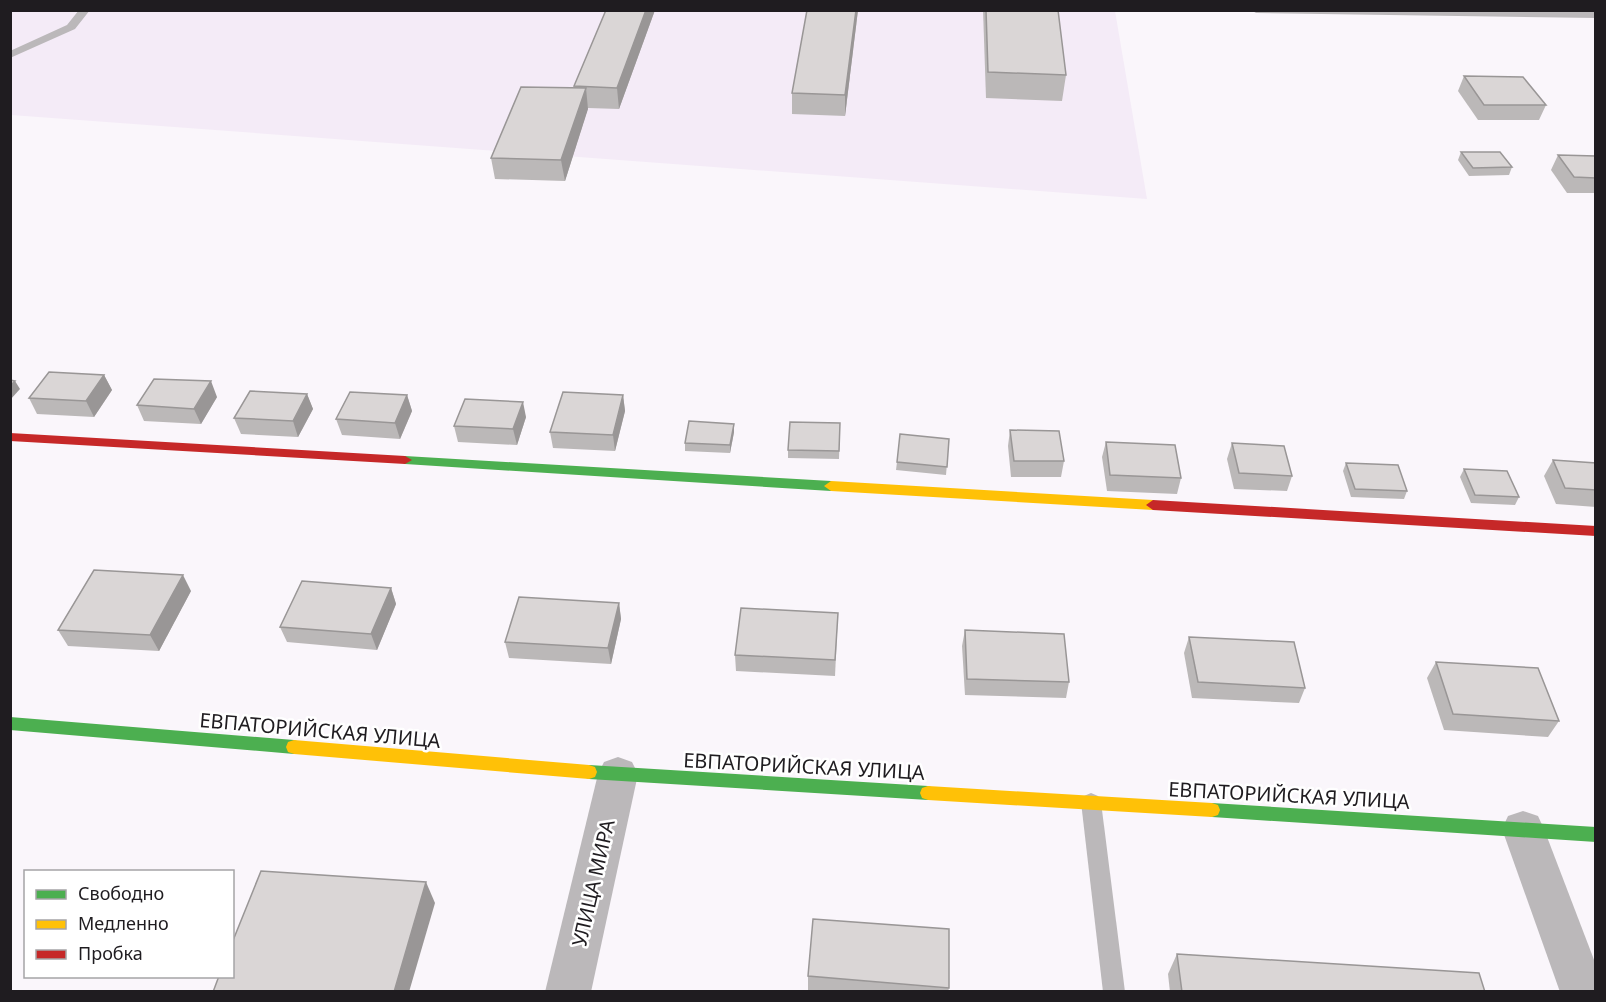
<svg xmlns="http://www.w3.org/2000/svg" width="1606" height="1002" viewBox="0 0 1606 1002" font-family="'Noto Sans',sans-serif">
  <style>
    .built { fill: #f4ebf7 }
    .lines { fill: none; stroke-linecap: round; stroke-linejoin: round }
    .lane { fill: #bbb8ba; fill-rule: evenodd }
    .street { fill: #bbb8ba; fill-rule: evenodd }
    .fast { fill: #4caf50; fill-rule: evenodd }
    .slow { fill: #ffc107; fill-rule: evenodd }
    .jam { fill: #c62828; fill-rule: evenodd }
    .wall { fill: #bbb8b8 }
    .shaded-wall { fill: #999696 }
    .building { fill: #dad6d6; stroke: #999696; stroke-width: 1.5 }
    .labels { text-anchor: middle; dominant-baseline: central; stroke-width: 5; stroke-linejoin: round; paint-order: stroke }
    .near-street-label { font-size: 20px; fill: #1f1c20; stroke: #fff }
  </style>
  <rect width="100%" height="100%" fill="#faf6fb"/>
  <polygon class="built" points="10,11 1115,11 1147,199 11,115"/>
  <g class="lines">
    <g class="lane">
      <polygon points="79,10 90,10 75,29 10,58 10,51 67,25"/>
      <polygon points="1251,10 1596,12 1596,18 1256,13"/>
      <polygon points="1091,793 1098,796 1101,802 1125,992 1103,992 1081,802 1084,796"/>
    </g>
    <g class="street">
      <polygon points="618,757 632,762 638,774 591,992 545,992 598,774 604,762"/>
      <polygon points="1523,811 1538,816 1544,829 1596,965 1596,992 1560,992 1502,829 1508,816"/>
    </g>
    <g class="fast">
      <polygon points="405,456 831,481 838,486 831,491 405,464 398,460"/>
      <polygon points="10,717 294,740 300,742 302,747 300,752 294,754 10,730"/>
      <polygon points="589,765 928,786 934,788 936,793 934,798 928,800 589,779 583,777 581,772 583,767"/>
      <polygon points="1212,803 1596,827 1596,842 1212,817 1206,815 1204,810 1206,805"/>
    </g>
    <g class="slow">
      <polygon points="831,481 1153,500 1160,505 1153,510 831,491 824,486"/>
      <polygon points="294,740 589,765 595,767 597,772 595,777 589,779 294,754 288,752 286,747 288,742"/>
      <polygon points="928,786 1212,803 1218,805 1220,810 1218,815 1212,817 928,800 922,798 920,793 922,788"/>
    </g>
    <g class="jam">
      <polygon points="10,433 405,456 412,460 405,464 10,441"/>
      <polygon points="1153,500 1596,526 1596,536 1153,510 1146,505"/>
    </g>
  </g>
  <g class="wall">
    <polygon points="655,10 619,109 588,108 565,181 495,179 491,158 574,88 574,86"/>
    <polygon points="807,10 858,10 845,116 792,114 792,93"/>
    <polygon points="983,10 1058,10 1066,75 1062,101 986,98"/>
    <polygon points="1464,76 1546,105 1539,120 1478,120 1458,91"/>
    <polygon points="1461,152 1512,167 1509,175 1469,176 1458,160"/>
    <polygon points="1558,155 1596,156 1596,193 1567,193 1551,170"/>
    <polygon points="104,375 112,390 94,417 37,414 29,398"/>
    <polygon points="307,394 313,409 298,437 241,434 234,418"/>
    <polygon points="407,395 412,411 400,439 342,435 336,419"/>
    <polygon points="623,395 625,411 615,451 553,448 550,432"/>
    <polygon points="217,397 201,424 144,421 137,405"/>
    <polygon points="526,417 517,445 458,442 454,426"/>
    <polygon points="840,423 839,459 788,458 788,450"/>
    <polygon points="734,424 734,432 730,453 685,451 685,443"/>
    <polygon points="1010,430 1064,461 1061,477 1011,477 1008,446"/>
    <polygon points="949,439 946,475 896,470 897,462"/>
    <polygon points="1106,442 1181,478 1177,494 1107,491 1102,457"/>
    <polygon points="1232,443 1292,476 1287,491 1234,489 1227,459"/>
    <polygon points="1553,460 1596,463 1596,507 1556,504 1544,476"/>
    <polygon points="1346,463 1407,491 1404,499 1351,497 1343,471"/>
    <polygon points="1464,469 1519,497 1515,505 1471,503 1460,477"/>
    <polygon points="391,588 396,604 377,650 287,642 280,627"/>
    <polygon points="191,591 159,651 68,646 58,630"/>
    <polygon points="619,603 621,619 611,664 509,658 505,642"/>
    <polygon points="838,613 835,676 736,671 735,655"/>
    <polygon points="965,630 1069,682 1066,698 965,695 962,646"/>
    <polygon points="1189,637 1305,688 1299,703 1192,698 1184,653"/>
    <polygon points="1436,662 1559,721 1548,737 1444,730 1427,678"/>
    <polygon points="1177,954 1485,992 1170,992 1168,974"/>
    <polygon points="808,976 949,988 948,992 825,992 808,990"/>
  </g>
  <g class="shaded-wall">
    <polygon points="646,10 655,10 619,109 617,88"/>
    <polygon points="856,10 858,10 845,116 845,95"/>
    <polygon points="586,88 588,109 565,181 561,160"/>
    <polygon points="104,375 112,390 94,417 86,401"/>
    <polygon points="15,381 20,389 10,400 10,386"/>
    <polygon points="211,381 217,397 201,424 194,409"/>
    <polygon points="307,394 313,409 298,437 293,421"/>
    <polygon points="407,395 412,411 400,439 395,423"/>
    <polygon points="623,395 625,411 615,451 613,435"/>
    <polygon points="523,402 526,417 517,445 513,429"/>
    <polygon points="734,424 734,432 730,453 730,445"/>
    <polygon points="183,575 191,591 159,651 150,635"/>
    <polygon points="391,588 396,604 377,650 371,634"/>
    <polygon points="619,603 621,619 611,664 608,648"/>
    <polygon points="426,882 435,903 409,992 394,992"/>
  </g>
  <g class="building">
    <polygon points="606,10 646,10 617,88 574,86"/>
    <polygon points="807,10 856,10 845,95 792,93"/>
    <polygon points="986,10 1058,10 1066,75 988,72"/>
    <polygon points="1464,76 1523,77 1546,105 1484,105"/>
    <polygon points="521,87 586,88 561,160 491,158"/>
    <polygon points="1461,152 1500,152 1512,167 1473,168"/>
    <polygon points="1558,155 1596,156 1596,178 1574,177"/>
    <polygon points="49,372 104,375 86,401 29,398"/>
    <polygon points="154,379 211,381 194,409 137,405"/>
    <polygon points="10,380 15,381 10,386"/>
    <polygon points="250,391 307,394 293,421 234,418"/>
    <polygon points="350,392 407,395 395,423 336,419"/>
    <polygon points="563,392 623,395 613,435 550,432"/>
    <polygon points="465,399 523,402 513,429 454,426"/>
    <polygon points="689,421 734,424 730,445 685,443"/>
    <polygon points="790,422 840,423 839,451 788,450"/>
    <polygon points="1010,430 1059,431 1064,461 1014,461"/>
    <polygon points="900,434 949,439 947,467 897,462"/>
    <polygon points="1106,442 1175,445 1181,478 1110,475"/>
    <polygon points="1232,443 1284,446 1292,476 1239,473"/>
    <polygon points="1553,460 1596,463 1596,490 1565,488"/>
    <polygon points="1346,463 1398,465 1407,491 1355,489"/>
    <polygon points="1464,469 1507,471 1519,497 1475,495"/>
    <polygon points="94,570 183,575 150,635 58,630"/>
    <polygon points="302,581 391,588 371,634 280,627"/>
    <polygon points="519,597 619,603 608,648 505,642"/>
    <polygon points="741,608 838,613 835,660 735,655"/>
    <polygon points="965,630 1064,634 1069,682 967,679"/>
    <polygon points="1189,637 1294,642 1305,688 1198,682"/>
    <polygon points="1436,662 1538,668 1559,721 1453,714"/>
    <polygon points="261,871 426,882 394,992 213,992 219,976 232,976 232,943"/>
    <polygon points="813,919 949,929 949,988 808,976"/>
    <polygon points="1177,954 1479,973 1485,992 1182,992"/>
  </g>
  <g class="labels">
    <g class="near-street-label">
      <text transform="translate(320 730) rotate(5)">ЕВПАТОРИЙСКАЯ УЛИЦА</text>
      <text transform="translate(804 766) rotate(3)">ЕВПАТОРИЙСКАЯ УЛИЦА</text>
      <text transform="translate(1289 795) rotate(3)">ЕВПАТОРИЙСКАЯ УЛИЦА</text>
      <text transform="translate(593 883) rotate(-77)">УЛИЦА МИРА</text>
    </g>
  </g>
  <rect width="1606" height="1002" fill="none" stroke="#1f1c20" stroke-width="24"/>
  <rect x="24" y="870" width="210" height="108" fill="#ffffff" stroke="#a5a4a6" stroke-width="1.5"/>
  <rect x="36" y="890" width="30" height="9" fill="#4caf50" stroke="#a5a4a6" stroke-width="1.5"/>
  <text x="78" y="900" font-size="18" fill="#1f1c20">Свободно</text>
  <rect x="36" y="920" width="30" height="9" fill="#ffc107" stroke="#a5a4a6" stroke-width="1.5"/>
  <text x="78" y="930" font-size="18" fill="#1f1c20">Медленно</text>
  <rect x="36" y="950" width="30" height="9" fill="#c62828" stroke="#a5a4a6" stroke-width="1.5"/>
  <text x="78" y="960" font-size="18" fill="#1f1c20">Пробка</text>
</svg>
